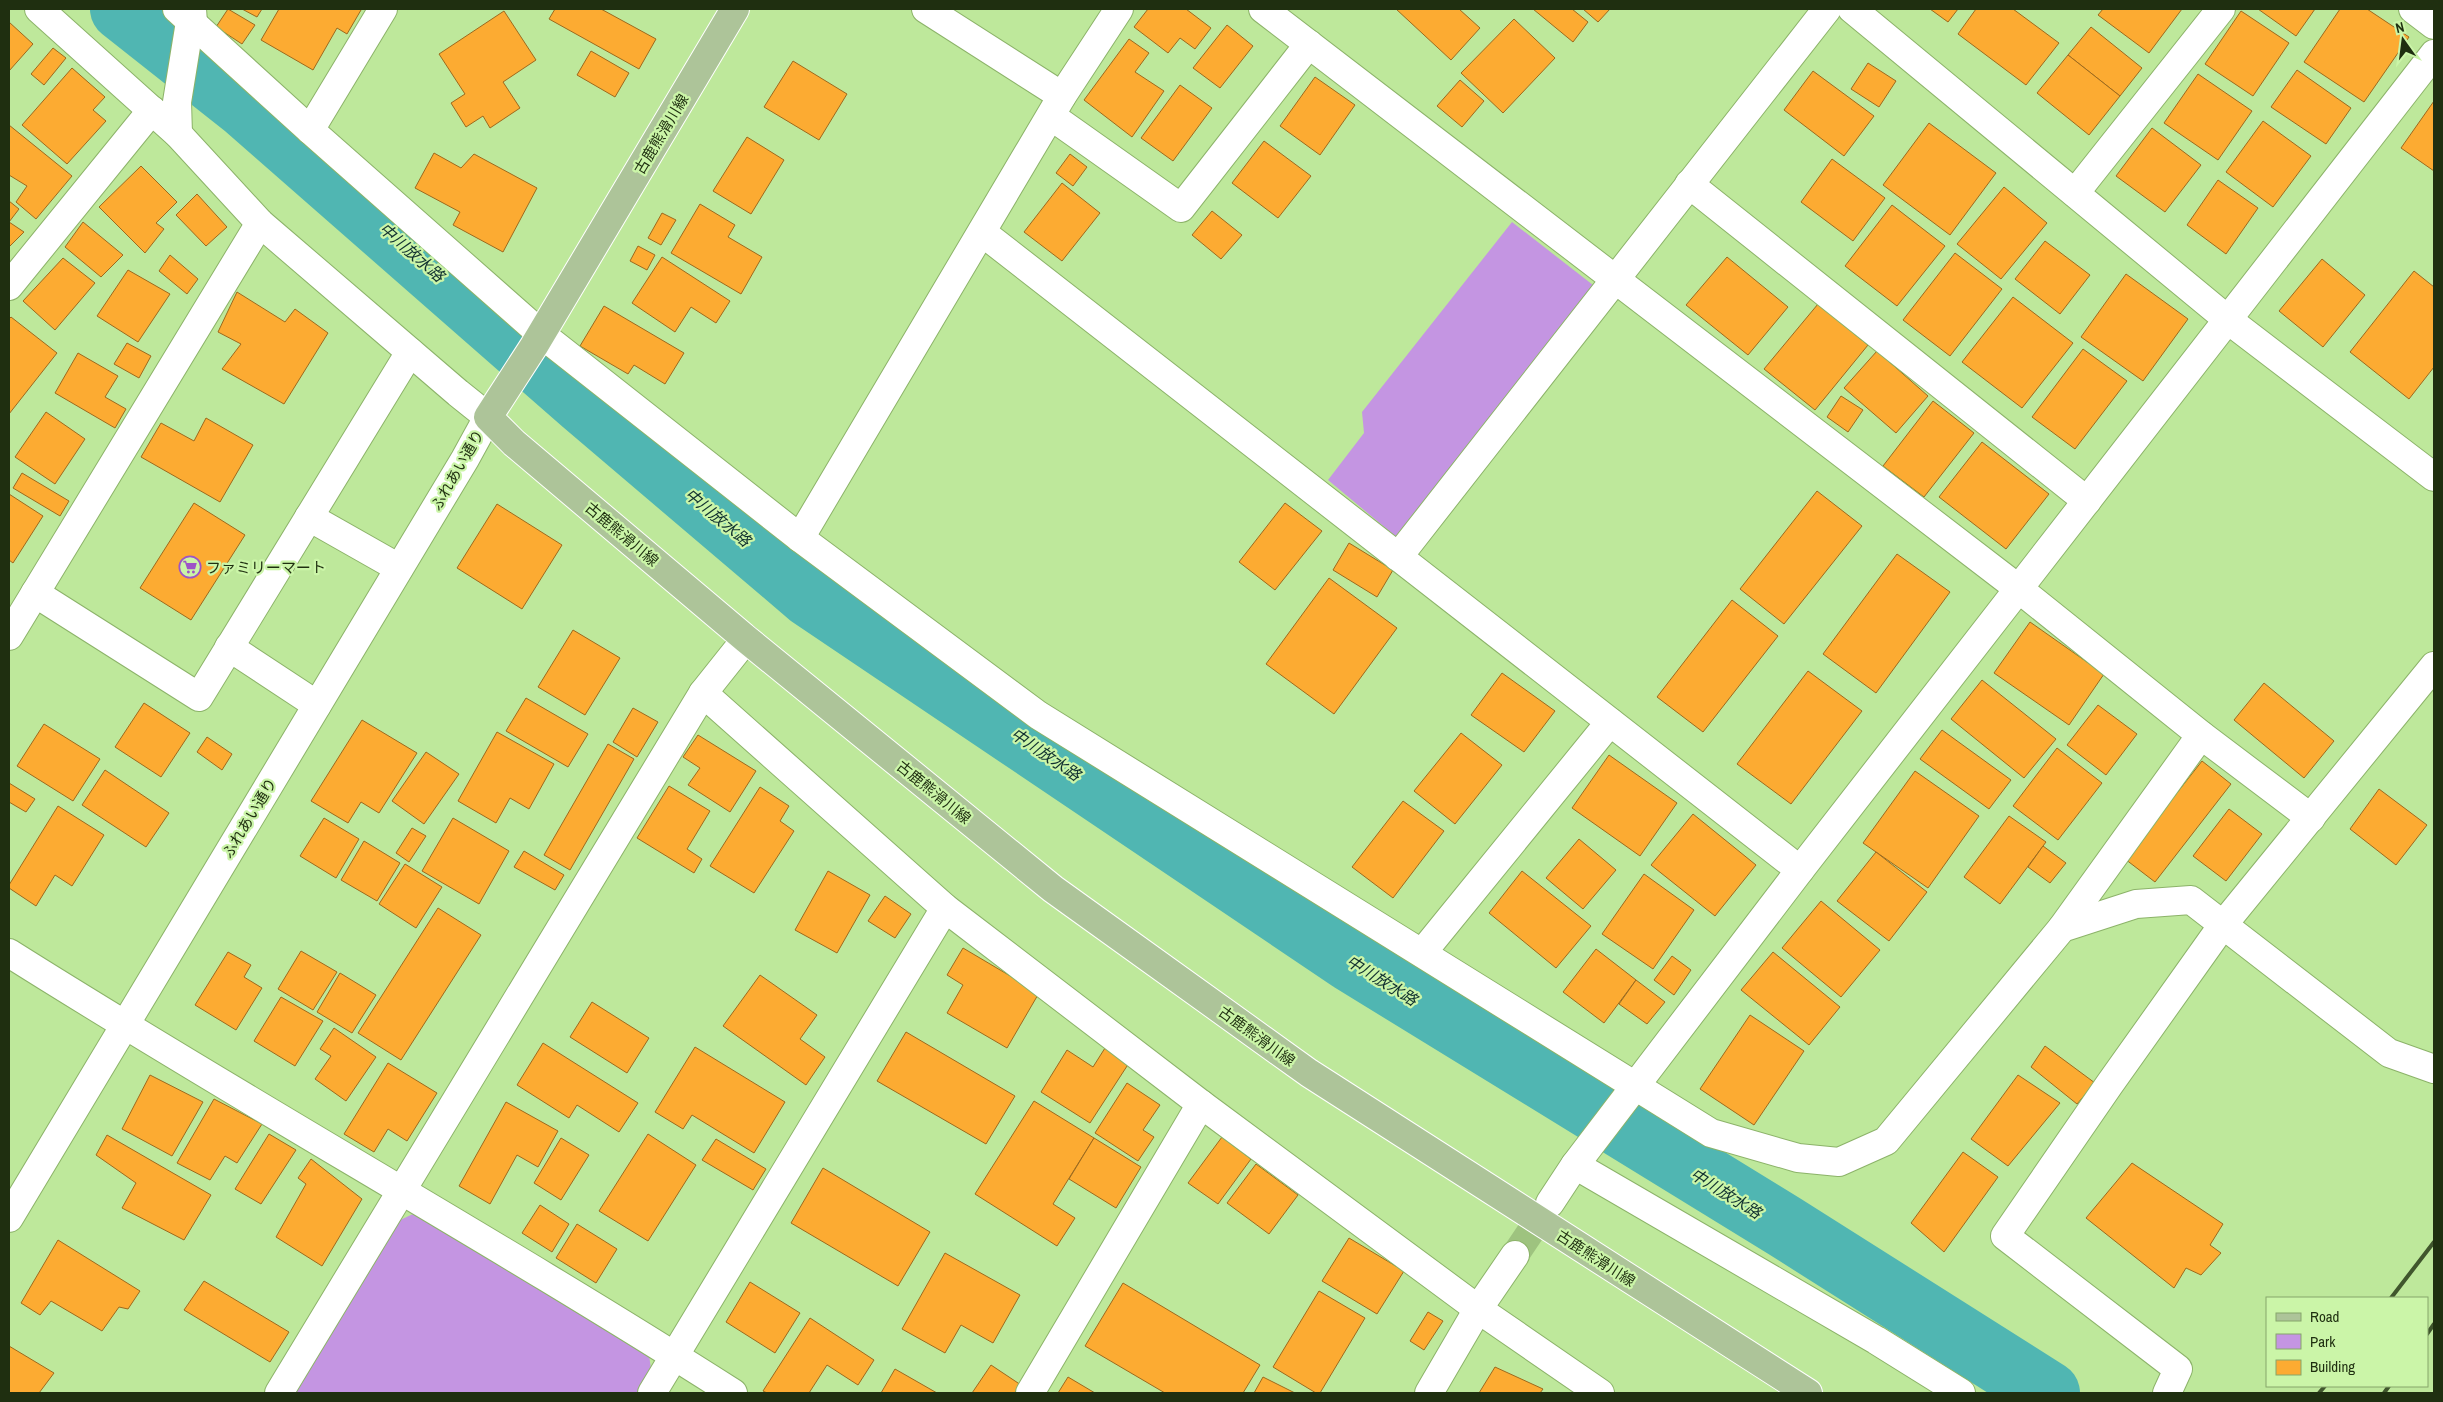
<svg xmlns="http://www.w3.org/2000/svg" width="2443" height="1402" viewBox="0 0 2443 1402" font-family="'Archivo Narrow','Noto Sans JP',sans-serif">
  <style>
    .green { fill: #c495e2 }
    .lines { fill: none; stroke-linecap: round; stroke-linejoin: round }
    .river { stroke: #50b6b2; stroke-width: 64 }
    .building { fill: #fcab32; stroke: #9d691d }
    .minor-tunnel { stroke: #9ec37f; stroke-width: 28; stroke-dasharray: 28 14; stroke-linecap: butt }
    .minor-casing { stroke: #8cb369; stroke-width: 30 }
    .major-casing { stroke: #fff; stroke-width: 30 }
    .minor { stroke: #fff; stroke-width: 28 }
    .major { stroke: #adc499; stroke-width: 28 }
    .rail { stroke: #40562d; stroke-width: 4 }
    .labels { text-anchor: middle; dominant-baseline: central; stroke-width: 4.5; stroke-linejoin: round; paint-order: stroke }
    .street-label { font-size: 15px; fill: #1f2f10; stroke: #cbf5a8 }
    .poi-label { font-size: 15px; fill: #1f2f10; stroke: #cbf5a8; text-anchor: start }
    .water-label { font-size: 16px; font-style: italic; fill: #113130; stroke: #cbf5a8 }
  </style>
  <rect width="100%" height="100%" fill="#bee89b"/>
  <g class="green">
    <polygon points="1512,222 1593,285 1400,540 1328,480 1364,433 1362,412"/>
    <polygon points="415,1213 649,1355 652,1376 642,1393 291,1393 394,1223"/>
  </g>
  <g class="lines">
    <polyline class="river" points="122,9 246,107 584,403 811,596 1351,960 1784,1226 2048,1393"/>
  </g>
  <g class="building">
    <polygon points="228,9 255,25 242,44 216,27"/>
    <polygon points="242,9 262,9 257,17"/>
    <polygon points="279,9 360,9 361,10 347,34 337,28 313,70 261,40"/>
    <polygon points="555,9 601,9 656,39 639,69 549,19"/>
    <polygon points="1148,9 1186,9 1211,28 1195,49 1180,38 1168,53 1134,27"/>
    <polygon points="1396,9 1459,9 1480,28 1451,60"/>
    <polygon points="1533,9 1572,9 1588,22 1573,42"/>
    <polygon points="1583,9 1610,9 1598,22"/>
    <polygon points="1930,9 1958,9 1948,22"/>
    <polygon points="1976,9 2013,9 2059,43 2026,85 1958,34"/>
    <polygon points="2103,9 2182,9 2149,53 2098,15"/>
    <polygon points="2258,9 2315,9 2296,36"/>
    <polygon points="2340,9 2367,9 2409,37 2364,102 2304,62"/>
    <polygon points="504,11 536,60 503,82 520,108 490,128 483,116 466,127 451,103 465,94 439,54"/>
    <polygon points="2241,11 2289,43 2253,96 2205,64"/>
    <polygon points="1514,19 1555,58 1503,113 1461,73"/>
    <polygon points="9,22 33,44 9,71"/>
    <polygon points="1227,25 1253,46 1220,88 1193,68"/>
    <polygon points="2091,27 2142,68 2120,96 2068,55"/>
    <polygon points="1129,39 1149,53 1135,72 1164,91 1132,137 1084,100"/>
    <polygon points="53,48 66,58 44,85 31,74"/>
    <polygon points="591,51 629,73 615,97 577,75"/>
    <polygon points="2068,55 2120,96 2089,135 2037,93"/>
    <polygon points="793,61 847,94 819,140 764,107"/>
    <polygon points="1868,63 1896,81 1879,107 1851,89"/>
    <polygon points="72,68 105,97 93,110 106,121 67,164 22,125"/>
    <polygon points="2297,70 2351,108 2326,144 2271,107"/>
    <polygon points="1813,71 1874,116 1844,156 1784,110"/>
    <polygon points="2198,74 2252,111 2218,160 2164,123"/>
    <polygon points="1315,77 1355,105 1320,155 1280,126"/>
    <polygon points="1460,80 1484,101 1462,127 1437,106"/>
    <polygon points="1180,85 1212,108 1173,161 1141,138"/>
    <polygon points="2434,101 2434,171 2401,148"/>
    <polygon points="2263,121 2311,156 2273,207 2226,172"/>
    <polygon points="1929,123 1996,173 1950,235 1883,185"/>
    <polygon points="9,125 72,176 36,219 16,202 27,186 9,175"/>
    <polygon points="2152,128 2201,165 2165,212 2116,176"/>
    <polygon points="747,137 784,160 751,214 713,191"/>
    <polygon points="1264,141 1311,176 1278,218 1232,183"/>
    <polygon points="434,153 461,168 474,154 537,188 503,252 453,225 460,212 415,188"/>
    <polygon points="1070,154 1087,167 1073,186 1056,173"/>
    <polygon points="1832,159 1885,198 1853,241 1801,202"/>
    <polygon points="141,166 177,202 156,223 164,229 145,253 99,207"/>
    <polygon points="2218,180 2258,208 2226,254 2187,225"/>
    <polygon points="1062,183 1100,213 1062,261 1024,232"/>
    <polygon points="2004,187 2047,223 2001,279 1957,244"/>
    <polygon points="197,194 227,227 206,246 176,215"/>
    <polygon points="9,201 19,209 9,222 24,232 9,247"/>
    <polygon points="700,204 735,225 728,237 762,257 741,294 671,253"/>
    <polygon points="1892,205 1945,246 1897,306 1845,266"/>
    <polygon points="1212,211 1242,235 1221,259 1192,235"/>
    <polygon points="662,213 676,220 661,245 648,238"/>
    <polygon points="83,222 123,255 101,277 65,247"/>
    <polygon points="2045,241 2090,275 2060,314 2015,279"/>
    <polygon points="638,246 655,255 647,270 630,261"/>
    <polygon points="1955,253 2002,289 1950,356 1903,320"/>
    <polygon points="170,255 198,279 187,294 159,271"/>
    <polygon points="662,257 730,301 716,323 691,307 675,332 632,303"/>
    <polygon points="1727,257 1788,307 1748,355 1686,305"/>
    <polygon points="63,258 95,283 55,330 23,301"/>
    <polygon points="2322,259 2365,295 2323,347 2279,311"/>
    <polygon points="128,270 170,294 138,342 97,316"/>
    <polygon points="2414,271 2434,287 2434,367 2409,399 2350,352"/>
    <polygon points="2126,274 2188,319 2143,381 2081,337"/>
    <polygon points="237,292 285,322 295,309 328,333 284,404 222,369 241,344 218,332"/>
    <polygon points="2013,297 2073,343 2022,408 1962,362"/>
    <polygon points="1818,304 1868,345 1815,410 1764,369"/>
    <polygon points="604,306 684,353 665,384 634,365 628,374 580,346"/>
    <polygon points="11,317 57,353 9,414 9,319"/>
    <polygon points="127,343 151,356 139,378 114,364"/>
    <polygon points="2083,349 2127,381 2075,449 2032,417"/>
    <polygon points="1877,351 1928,396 1896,433 1844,388"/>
    <polygon points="78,353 118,376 105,397 126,409 115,428 55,393"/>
    <polygon points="1841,396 1863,410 1848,432 1827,417"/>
    <polygon points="1933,401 1974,433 1924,497 1883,466"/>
    <polygon points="46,412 85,439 55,484 15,457"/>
    <polygon points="206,418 253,445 220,502 141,457 161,423 194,441"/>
    <polygon points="1982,442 2049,494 2006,549 1939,497"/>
    <polygon points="22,473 69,501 60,516 13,488"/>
    <polygon points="1817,491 1862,526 1784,624 1740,589"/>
    <polygon points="9,494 43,516 13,563 9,560"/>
    <polygon points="194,503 245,535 191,620 140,588"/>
    <polygon points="1285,503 1322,531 1275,590 1239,562"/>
    <polygon points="497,504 562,545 522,609 457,568"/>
    <polygon points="1349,543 1393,570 1377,597 1333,570"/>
    <polygon points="1897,554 1950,592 1876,693 1823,654"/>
    <polygon points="1329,578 1397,628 1334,714 1266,664"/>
    <polygon points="1732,600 1778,636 1703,732 1657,697"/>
    <polygon points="2030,622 2104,674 2069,725 1994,673"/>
    <polygon points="573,630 620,658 585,715 538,687"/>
    <polygon points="1808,671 1862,711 1791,804 1737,764"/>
    <polygon points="1502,673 1555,711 1524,752 1471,715"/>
    <polygon points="1982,680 2056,739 2024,778 1951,719"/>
    <polygon points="2264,683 2334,741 2304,778 2234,720"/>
    <polygon points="526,698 588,734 568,767 506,731"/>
    <polygon points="144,703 190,733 161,777 115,747"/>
    <polygon points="2098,705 2137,734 2106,775 2067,745"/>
    <polygon points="633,708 658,722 637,757 613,742"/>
    <polygon points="362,720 417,753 379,813 361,802 348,823 311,801"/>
    <polygon points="44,724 100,759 73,801 17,766"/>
    <polygon points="1942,730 2011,780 1989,809 1920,759"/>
    <polygon points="497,732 554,764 529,809 510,798 496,823 458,801"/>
    <polygon points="1461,733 1502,765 1455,824 1414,791"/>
    <polygon points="698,735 756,771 730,812 688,785 700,768 683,757"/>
    <polygon points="207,737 232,754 222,770 197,752"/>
    <polygon points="608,744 634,759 570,870 544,855"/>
    <polygon points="2057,748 2102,783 2058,840 2013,806"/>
    <polygon points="426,752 459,774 424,824 392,801"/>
    <polygon points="1609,755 1677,803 1640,856 1572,808"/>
    <polygon points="2202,761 2231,784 2155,882 2125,859"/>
    <polygon points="105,770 169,813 146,847 82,805"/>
    <polygon points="1915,771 1979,816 1928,888 1863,843"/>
    <polygon points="9,783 35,799 26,812 9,802"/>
    <polygon points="669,786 710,811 687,849 702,859 694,873 637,838"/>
    <polygon points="760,787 789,806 780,821 794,831 754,893 710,866"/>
    <polygon points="2379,789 2427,825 2396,865 2350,829"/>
    <polygon points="1403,801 1444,831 1393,898 1352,867"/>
    <polygon points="58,806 104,835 72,886 55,875 36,906 9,888 9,885"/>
    <polygon points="2229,809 2262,834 2226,881 2193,856"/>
    <polygon points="1693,814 1756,865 1715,916 1651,865"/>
    <polygon points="2009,816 2046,842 2000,904 1964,877"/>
    <polygon points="324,818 359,839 336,878 300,856"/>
    <polygon points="453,818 509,851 479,904 422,871"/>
    <polygon points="412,828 426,836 409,862 396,853"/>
    <polygon points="1579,839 1616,870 1583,909 1546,878"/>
    <polygon points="364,841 400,863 377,901 341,880"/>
    <polygon points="2043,846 2066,863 2050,883 2028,867"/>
    <polygon points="524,851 564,875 555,890 514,867"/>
    <polygon points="1876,852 1927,892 1889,941 1837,901"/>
    <polygon points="405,864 442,887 416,928 379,904"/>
    <polygon points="828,871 870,895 837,953 795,930"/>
    <polygon points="1522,871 1591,926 1556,968 1489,913"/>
    <polygon points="1644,874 1694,910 1653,969 1602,934"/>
    <polygon points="885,896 911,914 895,938 868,921"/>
    <polygon points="1821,901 1880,950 1841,997 1782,948"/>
    <polygon points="438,908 481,935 401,1060 358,1033"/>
    <polygon points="963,948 1039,993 1007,1048 947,1013 963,985 947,975"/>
    <polygon points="1596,949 1636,980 1604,1023 1563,992"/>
    <polygon points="301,951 337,972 313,1010 278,989"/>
    <polygon points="228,952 251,965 244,977 262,988 236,1030 195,1005"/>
    <polygon points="1773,952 1840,1007 1809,1045 1741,990"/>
    <polygon points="1672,956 1691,970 1674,995 1654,980"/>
    <polygon points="340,973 376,995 352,1033 317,1012"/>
    <polygon points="760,975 817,1015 800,1039 825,1057 806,1085 723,1026"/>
    <polygon points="1636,980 1665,1002 1647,1024 1619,1004"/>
    <polygon points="281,997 323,1021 295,1066 254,1041"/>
    <polygon points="592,1002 649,1038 627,1073 570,1037"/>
    <polygon points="1750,1015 1804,1051 1754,1125 1700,1089"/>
    <polygon points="334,1028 376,1057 346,1101 315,1079 331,1056 320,1049"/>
    <polygon points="906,1032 1015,1096 986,1144 877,1081"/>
    <polygon points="543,1043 638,1103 619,1132 577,1105 569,1118 517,1085"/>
    <polygon points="2045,1046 2095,1083 2077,1104 2031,1067"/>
    <polygon points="695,1047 785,1102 754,1153 692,1115 683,1129 655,1112"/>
    <polygon points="1105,1048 1129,1063 1090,1123 1041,1092 1067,1050 1093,1067"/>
    <polygon points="388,1063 437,1093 407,1141 388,1129 374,1152 344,1134"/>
    <polygon points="150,1075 203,1102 172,1156 122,1129"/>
    <polygon points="2018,1075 2060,1103 2008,1166 1971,1139"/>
    <polygon points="1127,1083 1160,1105 1143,1130 1154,1137 1138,1161 1095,1133"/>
    <polygon points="214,1099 262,1124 237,1163 225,1156 210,1180 177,1163"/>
    <polygon points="1034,1101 1094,1138 1053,1204 1075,1218 1057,1246 975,1194"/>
    <polygon points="506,1102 558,1131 538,1167 517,1155 490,1204 459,1186"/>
    <polygon points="269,1134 296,1150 261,1204 235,1189"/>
    <polygon points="648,1134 696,1165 648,1241 599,1211"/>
    <polygon points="107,1135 211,1195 184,1240 122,1208 136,1183 96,1155"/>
    <polygon points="1222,1137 1251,1159 1218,1204 1188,1183"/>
    <polygon points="561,1138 589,1155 561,1200 534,1183"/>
    <polygon points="1094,1138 1141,1167 1116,1208 1069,1179"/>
    <polygon points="716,1139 766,1169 753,1190 702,1160"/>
    <polygon points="1963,1152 1998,1177 1944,1252 1911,1223"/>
    <polygon points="311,1159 362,1199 322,1266 276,1237 306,1184 298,1178"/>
    <polygon points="2132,1163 2223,1224 2210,1245 2221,1253 2201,1275 2186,1268 2174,1288 2086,1218"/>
    <polygon points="1256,1164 1298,1195 1269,1234 1227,1203"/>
    <polygon points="823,1168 930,1232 898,1286 791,1223"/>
    <polygon points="540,1205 569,1224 552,1252 522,1233"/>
    <polygon points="577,1224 617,1249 596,1283 556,1258"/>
    <polygon points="1349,1238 1404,1271 1377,1314 1322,1281"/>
    <polygon points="58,1240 140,1291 128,1309 119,1307 102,1331 51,1301 40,1315 21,1303"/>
    <polygon points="945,1253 1020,1295 993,1343 961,1325 945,1353 902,1329"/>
    <polygon points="204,1281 289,1332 270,1362 184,1310"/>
    <polygon points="750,1282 800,1313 775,1353 726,1322"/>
    <polygon points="1123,1283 1260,1365 1243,1393 1165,1393 1085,1346"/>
    <polygon points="1319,1291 1365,1318 1320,1393 1316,1393 1273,1367"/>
    <polygon points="1428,1312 1443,1321 1424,1350 1410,1341"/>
    <polygon points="810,1318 874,1360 858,1385 827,1365 809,1393 767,1393 763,1391"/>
    <polygon points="9,1346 54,1373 39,1393 9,1393"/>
    <polygon points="991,1365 1021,1385 1015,1393 972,1393"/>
    <polygon points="1495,1367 1543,1389 1540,1393 1479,1393"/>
    <polygon points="895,1369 937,1393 881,1393"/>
    <polygon points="1068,1377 1095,1393 1058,1393"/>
    <polygon points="1263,1377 1295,1393 1254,1393"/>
  </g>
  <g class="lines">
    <polyline class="minor-tunnel" points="1515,1255 1550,1203"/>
    <g class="minor-casing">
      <g id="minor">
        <polyline points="177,9 310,130 541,334 800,538 1038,715 1711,1133 1798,1158 1839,1162 1886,1141 2062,928 2136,904 2191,900 2389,1053 2434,1069"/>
        <polyline points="926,9 1062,96"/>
        <polyline points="1263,9 2019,589 2201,735 2311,818"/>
        <polyline points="1852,9 2227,319 2434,477"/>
        <polyline points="2413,9 2434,25"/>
        <polyline points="1051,116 1181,208 1309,44"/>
        <polyline points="310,130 383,9"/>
        <polyline points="178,134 177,102 189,28 193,23 192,9"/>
        <polyline points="1689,184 2087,501"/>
        <polyline points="2075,193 2221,9"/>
        <polyline points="983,233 1800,870"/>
        <polyline points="9,286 152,110"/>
        <polyline points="309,517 399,568"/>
        <polyline points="800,538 1062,96 1119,9"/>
        <polyline points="1398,557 1827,9"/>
        <polyline points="35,593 199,697 410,352"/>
        <polyline points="9,636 260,223"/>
        <polyline points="229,647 317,705"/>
        <polyline points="703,693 945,908 1201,1104 1478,1309 1600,1393"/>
        <polyline points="2062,928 2201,735"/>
        <path d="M9 953C248 1104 495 1241 733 1393"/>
        <polyline points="1422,953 1610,722"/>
        <polyline points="1575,1165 1876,1340 1961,1393"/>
        <polyline points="1550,1203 1575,1165 1800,870 2434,54"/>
        <polyline points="9,1218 465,459 488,417 458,393 260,223 178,134 39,9"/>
        <polyline points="279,1393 703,693 746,639"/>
        <polyline points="652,1393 945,908"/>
        <polyline points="1030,1393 1201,1104"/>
        <polyline points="1429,1393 1478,1309 1515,1255"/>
        <polyline points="2167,1393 2178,1369 2005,1236 2109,1085 2222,926 2434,666"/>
      </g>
    </g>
    <g class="major-casing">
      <polyline id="major" points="735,9 534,346 488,417 514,443 746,639 1053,889 1309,1073 1808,1393"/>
    </g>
    <use href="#minor" class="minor"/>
    <use href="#major" class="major"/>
    <g class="rail">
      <polyline points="2391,1298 2434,1242"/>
      <polyline points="2427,1334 2434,1324"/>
      <polyline points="2319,1393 2325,1386"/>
      <polyline points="2384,1393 2389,1386"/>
    </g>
  </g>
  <defs>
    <g id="supermarket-ring" transform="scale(1.125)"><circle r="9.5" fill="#cbf5a8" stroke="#9d54c7" stroke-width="1.5"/><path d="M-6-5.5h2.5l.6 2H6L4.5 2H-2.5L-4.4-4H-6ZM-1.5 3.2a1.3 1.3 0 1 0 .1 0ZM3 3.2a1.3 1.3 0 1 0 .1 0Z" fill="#9d54c7"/></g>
  </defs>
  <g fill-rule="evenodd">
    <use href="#supermarket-ring" x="190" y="567"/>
  </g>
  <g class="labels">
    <g class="street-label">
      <text transform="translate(661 134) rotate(-59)">古鹿熊滑川線</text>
      <text transform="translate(457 470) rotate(-60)">ふれあい通り</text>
      <text transform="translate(622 534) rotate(40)">古鹿熊滑川線</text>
      <text transform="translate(934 792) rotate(39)">古鹿熊滑川線</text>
      <text transform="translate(249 818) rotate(-59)">ふれあい通り</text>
      <text transform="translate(1257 1036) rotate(36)">古鹿熊滑川線</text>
      <text transform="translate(1596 1258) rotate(33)">古鹿熊滑川線</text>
    </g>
    <g class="poi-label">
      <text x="206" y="567">ファミリーマート</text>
    </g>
    <g class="water-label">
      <text transform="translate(412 252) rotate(41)">中川放水路</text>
      <text transform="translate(718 517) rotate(40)">中川放水路</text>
      <text transform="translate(1046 754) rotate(34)">中川放水路</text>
      <text transform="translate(1382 980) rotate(32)">中川放水路</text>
      <text transform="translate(1726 1193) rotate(32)">中川放水路</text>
    </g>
  </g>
  <rect width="2443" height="1402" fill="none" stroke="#1f2f10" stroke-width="20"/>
  <rect x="2266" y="1297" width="162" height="90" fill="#cbf5a8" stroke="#86a66b"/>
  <rect x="2276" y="1313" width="25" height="8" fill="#adc499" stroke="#86a66b"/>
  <text x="2310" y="1322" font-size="15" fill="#1f2f10">Road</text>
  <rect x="2276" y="1334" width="25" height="15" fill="#c495e2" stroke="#86a66b"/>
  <text x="2310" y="1347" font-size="15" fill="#1f2f10">Park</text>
  <rect x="2276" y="1360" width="25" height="15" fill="#fcab32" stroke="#86a66b"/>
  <text x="2310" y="1372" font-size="15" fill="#1f2f10">Building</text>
  <g transform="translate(2403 40) rotate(346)" stroke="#cbf5a8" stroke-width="4" paint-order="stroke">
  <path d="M0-4L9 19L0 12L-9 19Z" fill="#1f2f10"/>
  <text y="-8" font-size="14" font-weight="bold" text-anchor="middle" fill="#1f2f10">N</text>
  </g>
</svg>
